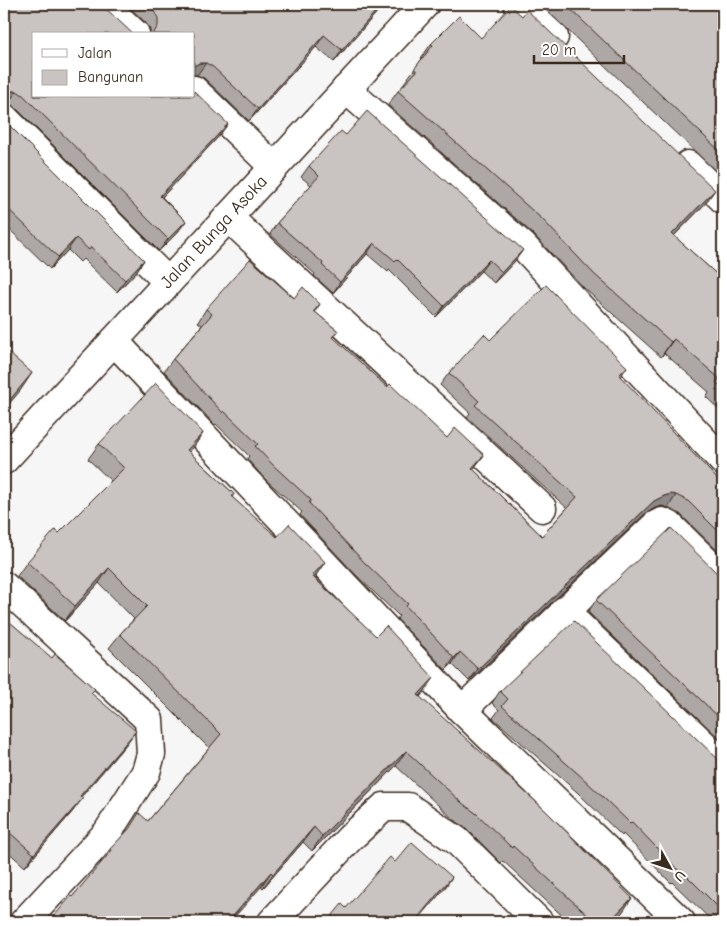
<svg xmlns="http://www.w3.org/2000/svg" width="727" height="926" viewBox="0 0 727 926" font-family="'Comic Neue',sans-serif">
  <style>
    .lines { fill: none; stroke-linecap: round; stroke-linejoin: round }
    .minor-casing { stroke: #3b2a1e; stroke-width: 31 }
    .minor { stroke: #fff; stroke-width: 28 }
    .wall { fill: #ada8a6; stroke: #3b2a1e }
    .shaded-wall { fill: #8d8887; stroke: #3b2a1e }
    .building { fill: #c9c3c1; stroke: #3b2a1e }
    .labels { text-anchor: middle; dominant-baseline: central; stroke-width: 4.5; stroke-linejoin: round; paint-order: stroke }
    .street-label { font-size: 18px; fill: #3b2a1e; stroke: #fff }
  </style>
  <rect width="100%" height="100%" fill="#f7f6f6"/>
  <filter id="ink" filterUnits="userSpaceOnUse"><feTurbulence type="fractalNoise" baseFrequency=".02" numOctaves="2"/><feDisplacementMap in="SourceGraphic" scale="10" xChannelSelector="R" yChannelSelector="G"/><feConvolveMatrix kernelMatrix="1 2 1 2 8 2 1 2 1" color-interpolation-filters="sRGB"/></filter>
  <g filter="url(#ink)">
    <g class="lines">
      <g class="minor-casing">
        <g id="minor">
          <polyline points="103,4 135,34"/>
          <polyline points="518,4 554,37"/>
          <polyline points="346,89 523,246 723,461"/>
          <polyline points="194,90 274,167"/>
          <polyline points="4,118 168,282"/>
          <polyline points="688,165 723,199"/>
          <polyline points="228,217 542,508"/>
          <polyline points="114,341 462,710 681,922"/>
          <polyline points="4,460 425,4"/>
          <polyline points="4,586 149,720 151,754 146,772 107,833 24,922"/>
          <polyline points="564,611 723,763"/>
          <polyline points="462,710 656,525 662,522 669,525 723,578"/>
          <polyline points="272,922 350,838 384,807 408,807 456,840 539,922"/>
        </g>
      </g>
      <use href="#minor" class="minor"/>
    </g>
    <g class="wall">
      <polygon points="4,4 219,136 162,197 186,221 177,233 159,251 15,107 8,103 4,103"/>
      <polygon points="126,4 384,4 334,62 316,47 249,121 204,78 197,75 194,34 150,34 150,30 146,23"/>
      <polygon points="540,4 723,4 723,178"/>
      <polygon points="481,38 705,204 674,236 722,279 723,277 723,413 706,397 709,392 664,353 661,357 584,288 533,234 388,105 398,91 405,83 404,83 422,59 421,58 431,44"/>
      <polygon points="4,120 144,260 136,272 117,292 83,259 80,262 68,250 50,269 4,224"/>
      <polygon points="346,135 515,261 494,283 481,271 436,317 389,270 388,272 367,254 333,293 314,276 315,274 270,234 277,223 311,185 301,177 309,166"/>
      <polygon points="294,298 320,304 315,312 338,331 333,338 387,387 447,438 484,455 473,469 542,536 567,508 467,417 470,413 440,385 449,373 490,340 620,377 723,485 723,556 680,514 668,508 662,506 655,508 645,514 469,681 452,664 446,670 397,619 399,616 356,575 300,515 302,512 265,479 247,459 249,456 216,424 215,425 164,371 173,359 202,325 198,322 206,309"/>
      <polygon points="203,433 193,448 189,452 234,494 232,497 314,577 424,692 420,697 622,913 613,922 569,922 503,861 501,863 467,829 452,818 396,766 312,851 303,842 263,888 261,887 72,897 101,864 100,863 110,849 148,821 209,748 109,648 120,634 134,619 99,583 65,621 17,576 27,562 59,533 111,481 88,459 99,444"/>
      <polygon points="721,577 723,578 723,742 588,612 596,600"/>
      <polygon points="4,617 92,694 127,743 81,797 73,811 25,867 4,848"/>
      <polygon points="500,691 723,763 723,922 713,922 672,882 671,883 623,834 622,836 577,792 493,718 499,710 492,703"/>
    </g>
    <g class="shaded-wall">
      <polygon points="382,4 384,4 334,62 342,50"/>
      <polygon points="324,35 316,47 249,121 258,109"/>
      <polygon points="199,63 206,63 197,75 194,75 194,66"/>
      <polygon points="9,91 17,91 8,103 4,103 4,94"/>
      <polygon points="228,124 219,136 152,208 160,196"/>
      <polygon points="715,190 705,204 662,248 672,234"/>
      <polygon points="186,221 177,233 159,251 168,239"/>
      <polygon points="76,238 68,250 50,269 58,257"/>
      <polygon points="374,243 367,254 333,293 340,282"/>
      <polygon points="523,250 515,261 494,283 502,272"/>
      <polygon points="144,260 136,272 117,292 125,280"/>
      <polygon points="489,260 481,271 436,317 444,306"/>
      <polygon points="674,339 664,353 661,357 671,342"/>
      <polygon points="627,367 619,379 619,375"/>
      <polygon points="32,373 20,391 4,410 4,407"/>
      <polygon points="203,433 193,448 177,465 187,450"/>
      <polygon points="484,455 475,467 463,480 472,468"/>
      <polygon points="671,494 676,495 668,508 662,506 655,508 645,514 469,681 478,669 654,501 664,496"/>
      <polygon points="325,562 315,577 302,591 312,576"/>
      <polygon points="109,568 99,583 65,621 75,606"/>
      <polygon points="460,652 452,664 446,670 454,658"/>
      <polygon points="434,678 424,692 407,710 418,695"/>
      <polygon points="136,731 127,743 71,809 80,796"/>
      <polygon points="406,751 396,766 312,851 322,836"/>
      <polygon points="83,798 73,811 25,867 34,854"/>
      <polygon points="314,827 303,842 263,888 273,874"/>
      <polygon points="271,872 261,887 230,922 228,922"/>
      <polygon points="452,877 445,888 416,922 414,922"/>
      <polygon points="632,898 622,913 613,922 609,922"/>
    </g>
    <g class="building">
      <polygon points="4,4 101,4 133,34 34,34 34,96 194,96 194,91 228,124 160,196 186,221 168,239 23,95 17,91 9,91 4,94"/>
      <polygon points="147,4 382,4 342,50 324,35 258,109 213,67 206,63 199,63 194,66 194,34 153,34 158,26 158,18 154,11"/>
      <polygon points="565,4 723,4 723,154"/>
      <polygon points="511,6 522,16 527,10 715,190 672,234 722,279 723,277 723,389 716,382 720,379 674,339 671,342 594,274 543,220 398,91 417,71 414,69 433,45 431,44 459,16 481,38"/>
      <polygon points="367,111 523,250 502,272 489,260 444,306 397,259 395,261 374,243 340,282 322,265 323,263 277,223 319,176 309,166 341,131 346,135"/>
      <polygon points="4,120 144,260 125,280 91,247 89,250 76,238 58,257 4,205"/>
      <polygon points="250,259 294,298 303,287 320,304 314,311 338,331 333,337 387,387 390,384 447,438 455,428 484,455 472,468 542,536 577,497 475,405 479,401 449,373 484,334 490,340 546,285 627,367 619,375 723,485 723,536 688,501 676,495 671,494 664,496 654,501 478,669 460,652 454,658 406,606 408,604 365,563 309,503 311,500 274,466 255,446 258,444 224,411 223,413 173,359 212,314 206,309"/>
      <polygon points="4,349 32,373 4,407"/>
      <polygon points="156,383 203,433 187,450 234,494 232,497 277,537 289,524 325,562 312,576 376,636 386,626 434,678 418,695 545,810 632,898 609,922 595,922 513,846 512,848 477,814 462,803 406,751 322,836 314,827 273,874 271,872 228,922 49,922 71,896 72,897 112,850 110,849 129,829 139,813 148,821 221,734 120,634 147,606 109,568 75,606 27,562 55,530 59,533 124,468 99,444"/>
      <polygon points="671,528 721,577 723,578 723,721 596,600"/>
      <polygon points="4,617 52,658 55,654 95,689 91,693 136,731 80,796 83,798 34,854 10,833 4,841"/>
      <polygon points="574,621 721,762 723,763 723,912 681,870 679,871 632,822 630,823 585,780 502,706 508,699 500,691"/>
      <polygon points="412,842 452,877 414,922 327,922 342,904 346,908 390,857 395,862"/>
    </g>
  </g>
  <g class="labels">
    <g class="street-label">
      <text transform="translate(214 232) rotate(-47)">Jalan Bunga Asoka</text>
    </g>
  </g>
  <rect width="727" height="926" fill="none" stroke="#fff" stroke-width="20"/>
  <rect x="10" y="10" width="707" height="906" fill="none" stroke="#3b2a1e" stroke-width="2" filter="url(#ink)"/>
  <rect x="32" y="32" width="162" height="65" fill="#ffffff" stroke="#b1aaa5"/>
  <rect x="42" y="49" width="25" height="8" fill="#ffffff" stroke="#b1aaa5"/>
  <text x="78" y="58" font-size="15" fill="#3b2a1e">Jalan</text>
  <rect x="42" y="70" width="25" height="15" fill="#c9c3c1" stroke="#b1aaa5"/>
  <text x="78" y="82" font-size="15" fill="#3b2a1e">Bangunan</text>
  <g transform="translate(670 868) rotate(130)" stroke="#ffffff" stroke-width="4" paint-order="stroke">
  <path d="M0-4L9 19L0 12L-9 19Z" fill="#3b2a1e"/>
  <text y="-8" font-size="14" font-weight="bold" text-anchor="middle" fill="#3b2a1e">U</text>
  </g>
  <path d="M534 55v8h90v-8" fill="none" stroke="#3b2a1e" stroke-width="2.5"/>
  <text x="542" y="55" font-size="15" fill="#3b2a1e" stroke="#ffffff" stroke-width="4" paint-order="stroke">20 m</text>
</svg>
